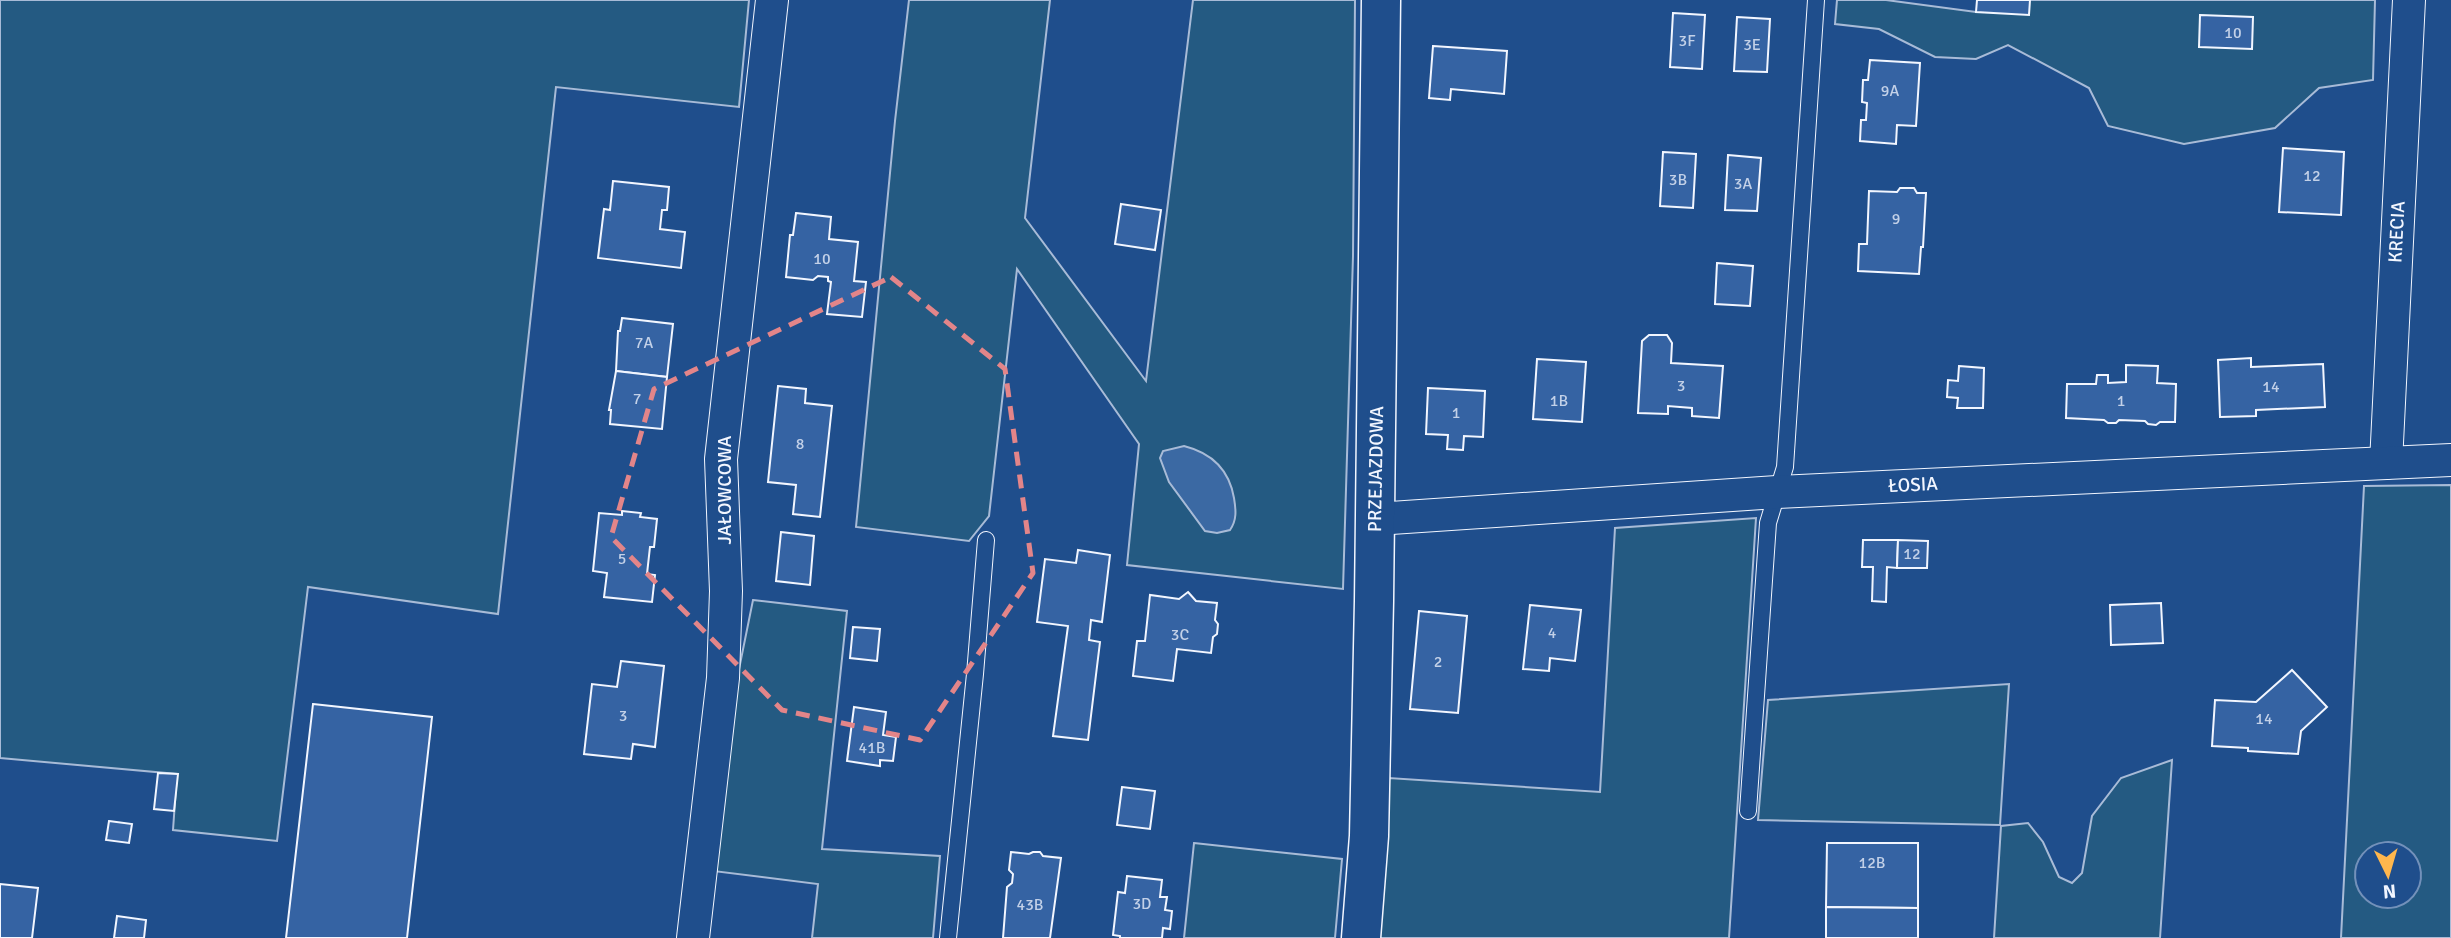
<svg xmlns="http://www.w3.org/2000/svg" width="2451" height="938" viewBox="0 0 2451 938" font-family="Signika,sans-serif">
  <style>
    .green { fill: #245a82; stroke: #a8bbd7; stroke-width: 2; fill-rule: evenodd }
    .water { fill: #3b69a3; stroke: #a8bbd7; stroke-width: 2 }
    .building { fill: #3563a3; stroke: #f2f6ff; stroke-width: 2 }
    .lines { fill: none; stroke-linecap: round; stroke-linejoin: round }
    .service-casing { stroke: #f2f6ff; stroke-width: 18 }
    .minor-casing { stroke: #f2f6ff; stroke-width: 34 }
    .tertiary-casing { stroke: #f2f6ff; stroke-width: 41 }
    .service { stroke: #1f4e8c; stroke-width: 16 }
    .minor { stroke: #1f4e8c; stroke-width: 32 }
    .tertiary { stroke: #1f4e8c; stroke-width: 38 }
    .marked { fill: none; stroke: #e38589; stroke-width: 5; stroke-dasharray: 14 9; stroke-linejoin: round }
    .labels { text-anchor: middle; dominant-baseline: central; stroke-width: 5; stroke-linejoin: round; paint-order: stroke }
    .number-label { font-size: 16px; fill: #c3d1e8 }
    .street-label { font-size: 19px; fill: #f2f6ff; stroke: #1f4e8c }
  </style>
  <rect width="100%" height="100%" fill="#1f4e8c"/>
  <g class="green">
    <polygon points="0,0 749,0 739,107 556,87 498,614 308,587 277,841 173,830 177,774 0,758"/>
    <polygon points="909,0 1050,0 1025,218 1146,381 1193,0 1355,0 1353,256 1343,589 1127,565 1139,444 1017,269 989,516 969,541 856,527 895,121"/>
    <polygon points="1837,0 1886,0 1976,12 2010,9 2015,0 2375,0 2373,80 2319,88 2275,128 2184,144 2108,126 2089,88 2008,45 1976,59 1935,57 1879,29 1835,24"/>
    <path d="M2451 485V938H2341L2364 486ZM2409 854V896H2367V854Z"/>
    <polygon points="1756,518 1729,938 1378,938 1389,778 1600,792 1615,528"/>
    <polygon points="753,600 847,611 822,849 940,856 933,938 812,938 818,884 713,871 737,679"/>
    <polygon points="2009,684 2000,825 1758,820 1768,700"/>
    <polygon points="2172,760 2160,938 1994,938 2001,826 2028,823 2043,842 2059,877 2072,883 2082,873 2092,816 2121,778"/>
    <polygon points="1194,843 1342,859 1335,938 1184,938"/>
  </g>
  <path class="water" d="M1184 446C1212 453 1229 469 1234 498 1236 510 1237 520 1230 530L1217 533 1205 531 1169 482 1160 458 1163 451Z"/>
  <g class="building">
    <polygon points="1977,0 2030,0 2029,15 1976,12"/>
    <polygon points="1673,13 1705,15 1702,69 1670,67"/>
    <polygon points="2200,15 2253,17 2252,49 2199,47"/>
    <polygon points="1737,17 1770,19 1767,72 1734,71"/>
    <polygon points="1433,46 1507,51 1504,94 1451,89 1450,100 1429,98"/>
    <polygon points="1870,60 1920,63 1916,126 1897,125 1896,144 1860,141 1861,120 1866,120 1867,103 1862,102 1863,80 1868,80"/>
    <polygon points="2283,148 2344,152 2341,215 2279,212"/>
    <polygon points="1663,152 1696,154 1693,208 1660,206"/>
    <polygon points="1728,155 1761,158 1757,211 1725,210"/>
    <polygon points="613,181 669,187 667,210 662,210 660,229 685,232 681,268 598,258 604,209 610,210"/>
    <polygon points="1900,188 1914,188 1917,193 1926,193 1923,247 1921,247 1919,274 1858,271 1859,244 1867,244 1869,191 1897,192"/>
    <polygon points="1121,204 1161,210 1155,250 1115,244"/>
    <polygon points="796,213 831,217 829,239 858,242 854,281 866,282 862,317 827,314 831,282 828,281 828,277 818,276 813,280 786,277 790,235 793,235"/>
    <polygon points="1717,263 1753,266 1750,306 1715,304"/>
    <polygon points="622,318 673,324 667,377 616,371 618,331 620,331"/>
    <polygon points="1649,335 1667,335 1672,343 1671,363 1723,366 1719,418 1692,416 1692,408 1668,406 1668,414 1638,413 1642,341"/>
    <polygon points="2251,358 2251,367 2323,364 2325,407 2256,410 2256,416 2220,417 2218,360"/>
    <polygon points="1537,359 1586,362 1582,422 1533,419"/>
    <polygon points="2126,365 2158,366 2157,383 2176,384 2175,422 2160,422 2156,425 2148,424 2145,421 2119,420 2116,423 2108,423 2104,420 2066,418 2067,384 2096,384 2097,375 2108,375 2108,383 2126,382"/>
    <polygon points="1959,366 1984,368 1983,408 1957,408 1958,398 1947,397 1948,380 1958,381"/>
    <polygon points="616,371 667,377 662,429 610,424 611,410 609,410"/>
    <polygon points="778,386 806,389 805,403 832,406 820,517 793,514 796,485 768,482"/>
    <polygon points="1428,388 1485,391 1483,437 1464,436 1463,450 1447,449 1448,435 1426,434"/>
    <polygon points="622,511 641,513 640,517 657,519 654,547 650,547 647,574 655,575 652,602 604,597 607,573 593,571 599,513 622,515"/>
    <polygon points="781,532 814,536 810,585 776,581"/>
    <polygon points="1863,540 1898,540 1897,568 1887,567 1886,602 1872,601 1873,567 1862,567"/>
    <polygon points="1898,540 1928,541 1927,568 1897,568"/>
    <polygon points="1078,550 1110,555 1102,622 1091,620 1089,640 1100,642 1088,740 1053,736 1068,626 1037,622 1045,559 1076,563"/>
    <polygon points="1188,592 1196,601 1217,603 1215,620 1218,624 1217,634 1213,637 1211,653 1177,649 1173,681 1133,676 1137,641 1145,641 1150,595 1179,599"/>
    <polygon points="2161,603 2163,643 2111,645 2110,605"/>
    <polygon points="1530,605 1581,610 1575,661 1550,658 1549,671 1523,669"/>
    <polygon points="1419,611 1467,616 1458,713 1410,709"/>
    <polygon points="853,627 880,629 877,661 850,658"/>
    <polygon points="621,661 664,666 655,747 633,744 631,759 584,754 592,684 617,687"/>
    <polygon points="2292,670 2327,707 2301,731 2298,754 2248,751 2248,748 2212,746 2215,700 2256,702"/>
    <polygon points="313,704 432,717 407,938 286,938"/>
    <polygon points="854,707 886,712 883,735 896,737 893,761 880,760 880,766 847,761"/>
    <polygon points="158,773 178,774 174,811 154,809"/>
    <polygon points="1122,787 1155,791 1150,829 1117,825"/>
    <polygon points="109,821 132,824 129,843 106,840"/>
    <polygon points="1827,843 1918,843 1918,908 1826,907"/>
    <polygon points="1011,852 1029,854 1033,852 1040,852 1043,856 1061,858 1050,938 1003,938 1007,887 1012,883 1013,874 1009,870"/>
    <polygon points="1127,876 1162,880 1160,897 1167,897 1165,910 1172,911 1170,929 1163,928 1162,938 1120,938 1120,936 1113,935 1118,892 1125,893"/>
    <polygon points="0,884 38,888 32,938 0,938"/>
    <polygon points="1826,907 1918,908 1918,938 1826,938"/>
    <polygon points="117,916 146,920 144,938 114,938"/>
  </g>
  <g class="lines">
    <g class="service-casing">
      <g id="service">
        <polyline points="1748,811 1768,523 1785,467 1816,0"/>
        <polyline points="948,938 975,674 986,540"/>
      </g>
    </g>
    <g class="minor-casing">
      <g id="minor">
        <polyline points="2386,463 2409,0"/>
        <polyline points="1376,519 1777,492 2451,460"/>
        <polyline points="693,938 723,678 726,591 721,459 772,0"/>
      </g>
    </g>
    <g class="tertiary-casing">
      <polyline id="tertiary" points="1361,938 1369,836 1374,601 1381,0"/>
    </g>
    <use href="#service" class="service"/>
    <use href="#minor" class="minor"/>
    <use href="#tertiary" class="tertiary"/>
  </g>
  <path class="marked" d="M891 277 1005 369 1033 573 920 740 782 710 611 537 654 389Z"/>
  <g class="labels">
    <g class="number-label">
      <text x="2233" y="33">10</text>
      <text x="1687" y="41">3F</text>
      <text x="1752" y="45">3E</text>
      <text x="1890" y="91">9A</text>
      <text x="2312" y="176">12</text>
      <text x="1678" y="180">3B</text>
      <text x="1743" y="184">3A</text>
      <text x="1896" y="219">9</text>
      <text x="822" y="259">10</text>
      <text x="644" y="343">7A</text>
      <text x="1681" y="386">3</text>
      <text x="2271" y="387">14</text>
      <text x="637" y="399">7</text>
      <text x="1559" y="401">1B</text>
      <text x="2121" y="401">1</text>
      <text x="1456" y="413">1</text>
      <text x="800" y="444">8</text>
      <text x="1912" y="554">12</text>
      <text x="622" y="559">5</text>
      <text x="1552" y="633">4</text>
      <text x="1180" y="635">3C</text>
      <text x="1438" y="662">2</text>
      <text x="623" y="716">3</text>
      <text x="2264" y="719">14</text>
      <text x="872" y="748">41B</text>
      <text x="1872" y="863">12B</text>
      <text x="1142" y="904">3D</text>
      <text x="1030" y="905">43B</text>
    </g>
    <g class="street-label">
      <text transform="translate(2397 232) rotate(-87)">KRECIA</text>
      <text transform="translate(1376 469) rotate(-89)">PRZEJAZDOWA</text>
      <text transform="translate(1913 485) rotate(-3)">ŁOSIA</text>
      <text transform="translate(725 490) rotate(-90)">JAŁOWCOWA</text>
    </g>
  </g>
  <g transform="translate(2388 875) rotate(175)"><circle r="33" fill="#1f4e8c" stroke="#7391ba" stroke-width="2"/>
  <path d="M0-5L12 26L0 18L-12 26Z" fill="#ffb74d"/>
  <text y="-10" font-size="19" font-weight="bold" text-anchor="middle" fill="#f2f6ff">N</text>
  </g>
</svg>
